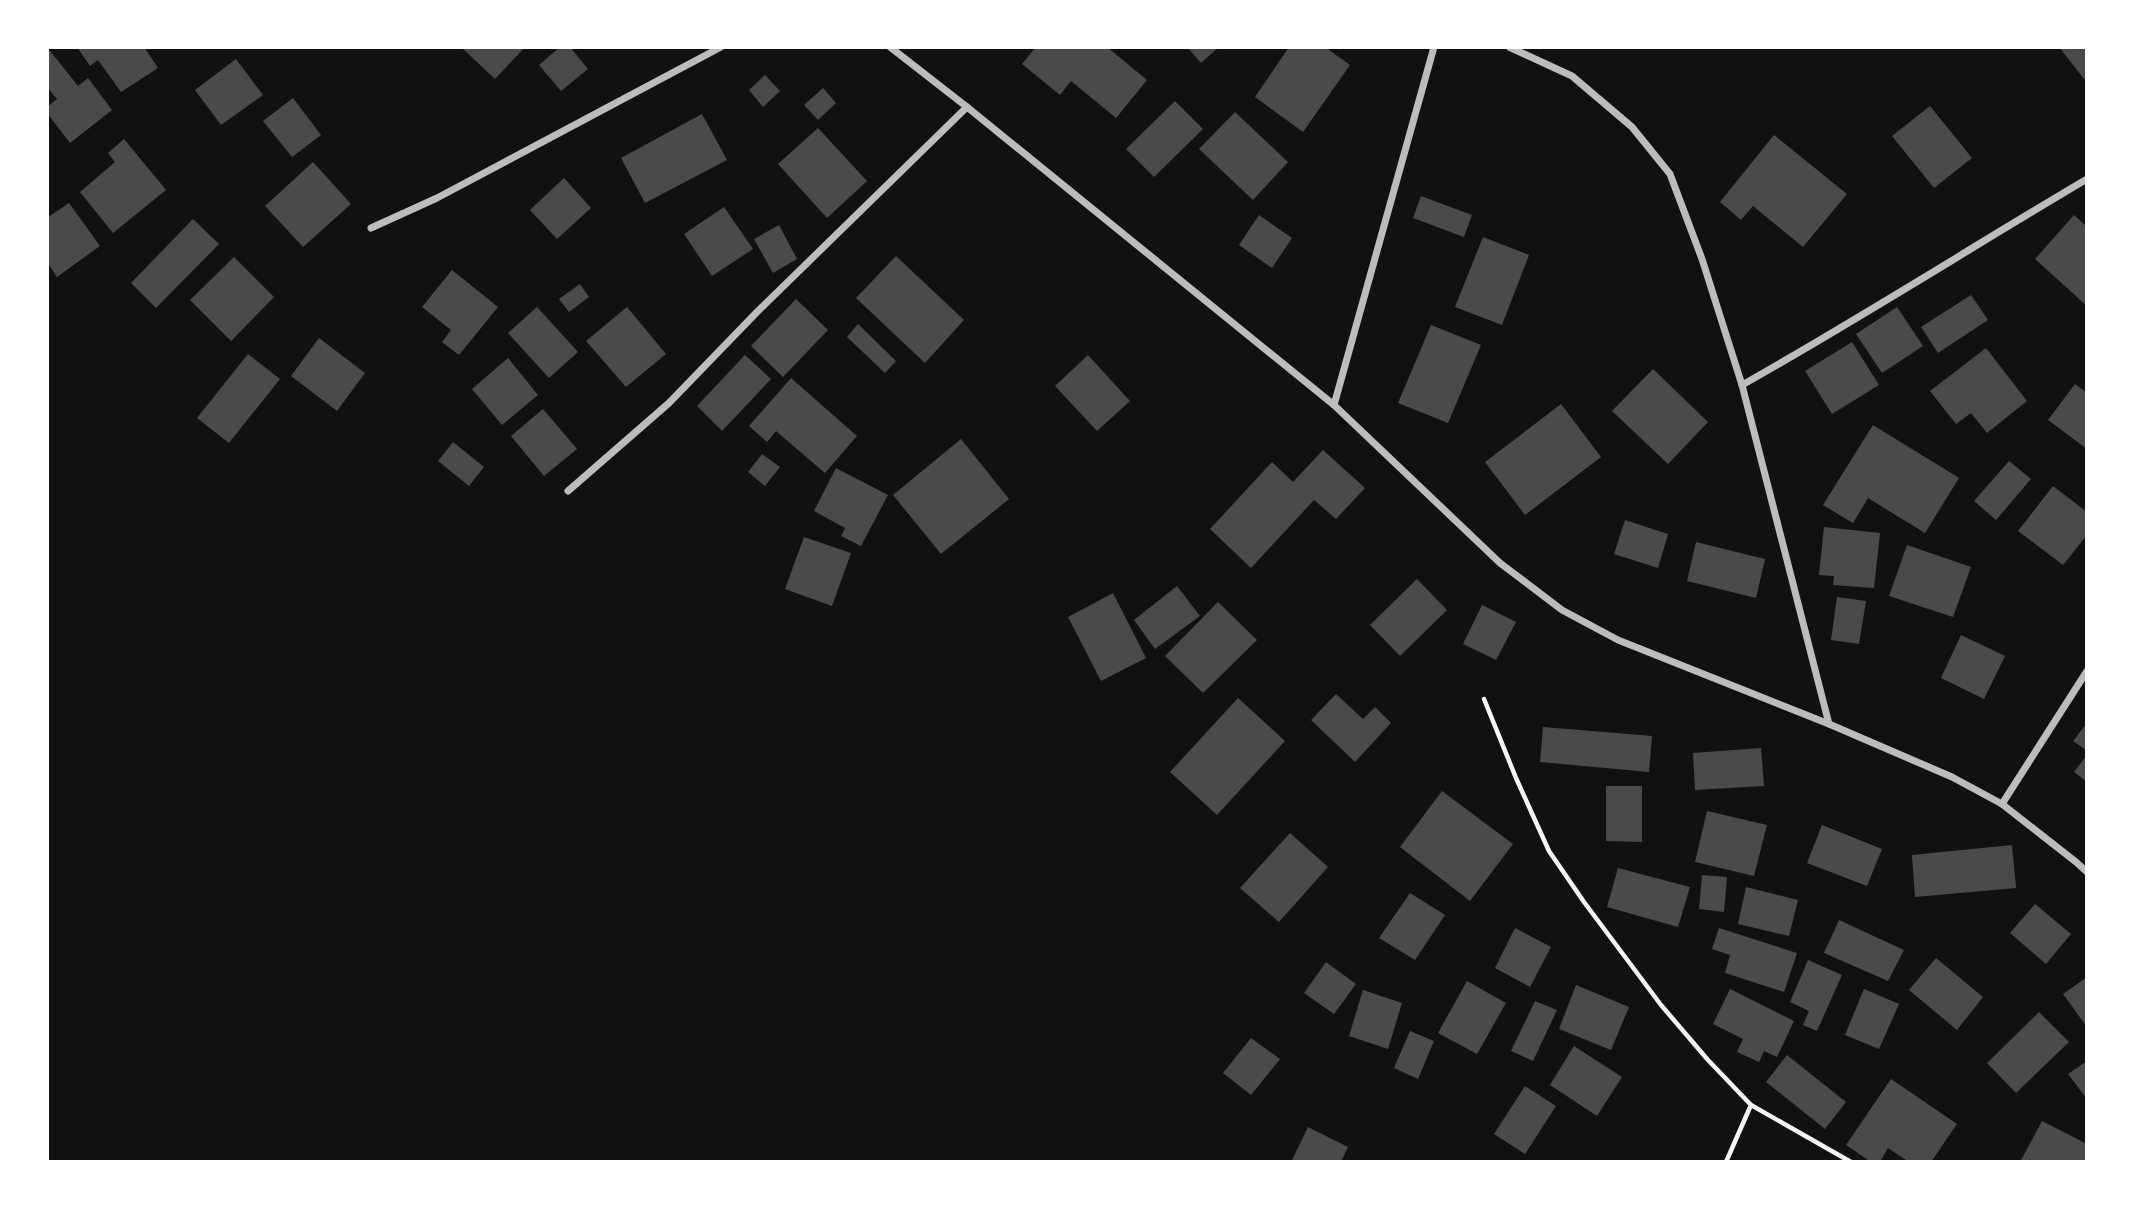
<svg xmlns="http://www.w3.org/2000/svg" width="2134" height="1209" viewBox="0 0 2134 1209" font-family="Barlow,sans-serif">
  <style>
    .building { fill: #4a4a4a }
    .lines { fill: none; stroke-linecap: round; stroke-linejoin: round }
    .path { stroke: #f5f5f5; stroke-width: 4.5 }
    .minor { stroke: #bcbcbc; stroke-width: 7 }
  </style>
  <rect width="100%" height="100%" fill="#111"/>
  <g class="building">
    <polygon points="47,47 78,86 88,78 112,110 70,143 47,113 47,107 57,99 47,87"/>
    <polygon points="77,47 144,47 158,68 121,92 98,60 90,66"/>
    <polygon points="461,47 525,47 495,79"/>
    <polygon points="560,47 570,47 588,69 561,91 539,65"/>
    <polygon points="1036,47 1107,47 1147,80 1116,118 1071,81 1060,95 1022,64"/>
    <polygon points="1187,47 1219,47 1201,63"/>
    <polygon points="1289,47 1325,47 1350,65 1303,132 1255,97"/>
    <polygon points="2059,47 2087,47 2087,78 2084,79"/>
    <polygon points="236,59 263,95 221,125 195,90"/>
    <polygon points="765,75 780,91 763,107 749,90"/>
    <polygon points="823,88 836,103 818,120 804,105"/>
    <polygon points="293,98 321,135 292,157 263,121"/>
    <polygon points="1175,101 1203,129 1154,177 1126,149"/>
    <polygon points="1930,106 1972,158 1934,188 1892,136"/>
    <polygon points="1235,112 1288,162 1253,200 1199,149"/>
    <polygon points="702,114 727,160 645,203 621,158"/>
    <polygon points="818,128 867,181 827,218 778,164"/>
    <polygon points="1774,135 1847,194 1803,247 1753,206 1741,220 1720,202"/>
    <polygon points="124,139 166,190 113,233 80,192 115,162 108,153"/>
    <polygon points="313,162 351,204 303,247 265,206"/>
    <polygon points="564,178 591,208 557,239 530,210"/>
    <polygon points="1421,196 1472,215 1464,237 1413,218"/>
    <polygon points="69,203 100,246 57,277 47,262 47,218"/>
    <polygon points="724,207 753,249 712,276 684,234"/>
    <polygon points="1259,215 1292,238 1272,268 1239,245"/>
    <polygon points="2074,215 2087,227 2087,306 2035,259"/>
    <polygon points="193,219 219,244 156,308 131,283"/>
    <polygon points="779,225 797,259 773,273 754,239"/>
    <polygon points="1483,237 1529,255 1502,325 1455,307"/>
    <polygon points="896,256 964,320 925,363 856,298"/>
    <polygon points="234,257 274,297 231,341 190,300"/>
    <polygon points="452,270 498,307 459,355 442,342 451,330 422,307"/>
    <polygon points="580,284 589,297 569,312 559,299"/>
    <polygon points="1971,295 1988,320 1938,353 1921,327"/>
    <polygon points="796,299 828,330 783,377 751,346"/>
    <polygon points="537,307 578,352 549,378 508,333"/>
    <polygon points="627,307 666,354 626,387 586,341"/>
    <polygon points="1897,307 1923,346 1882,373 1856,334"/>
    <polygon points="858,324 896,361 885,373 847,337"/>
    <polygon points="1431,325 1481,345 1448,423 1398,403"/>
    <polygon points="319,338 365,373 337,411 291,376"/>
    <polygon points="1852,342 1879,385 1832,414 1805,371"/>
    <polygon points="1986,348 2027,401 1987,433 1971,413 1956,424 1930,391"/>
    <polygon points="248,354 280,379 229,443 197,418"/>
    <polygon points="745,355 771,379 722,431 697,406"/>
    <polygon points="1088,355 1130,401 1097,431 1055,386"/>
    <polygon points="508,358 538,395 502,425 472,389"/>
    <polygon points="1653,369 1708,422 1668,464 1612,411"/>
    <polygon points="791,378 857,436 825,473 776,431 767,442 749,426"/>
    <polygon points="2075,384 2087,393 2087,449 2048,420"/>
    <polygon points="1561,404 1601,457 1525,515 1485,462"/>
    <polygon points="543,409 577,449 544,476 511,436"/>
    <polygon points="1873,425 1959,478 1925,533 1868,498 1853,523 1823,505"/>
    <polygon points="961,439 1009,499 941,554 893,495"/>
    <polygon points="453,442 484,467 469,486 438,461"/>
    <polygon points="1323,450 1365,488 1336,519 1314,500 1251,568 1210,529 1272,462 1293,482"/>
    <polygon points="762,454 780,467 765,486 748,472"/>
    <polygon points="2009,461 2031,479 1996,520 1974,501"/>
    <polygon points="836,468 888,495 861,546 841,536 845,528 814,511"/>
    <polygon points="2053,486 2087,512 2087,535 2063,565 2018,531"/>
    <polygon points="1625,520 1668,534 1658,568 1614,554"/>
    <polygon points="1824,527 1880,533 1874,588 1833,585 1834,576 1819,575"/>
    <polygon points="804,537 851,553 832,606 785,589"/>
    <polygon points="1696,542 1765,559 1756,598 1687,581"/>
    <polygon points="1907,545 1971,567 1953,617 1889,596"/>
    <polygon points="1417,579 1447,610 1400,656 1370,625"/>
    <polygon points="1177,586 1200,616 1155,649 1134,620"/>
    <polygon points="1113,593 1146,658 1101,681 1068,617"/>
    <polygon points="1837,597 1866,601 1859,644 1831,640"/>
    <polygon points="1218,602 1257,640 1203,693 1165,656"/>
    <polygon points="1482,605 1516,622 1496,660 1463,644"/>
    <polygon points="1961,635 2005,656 1984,699 1941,678"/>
    <polygon points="1336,694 1363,719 1375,707 1391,723 1355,762 1311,720"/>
    <polygon points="1238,698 1285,741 1217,815 1170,772"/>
    <polygon points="2087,723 2087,751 2073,741"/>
    <polygon points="1543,727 1652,736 1649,772 1540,762"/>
    <polygon points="1761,748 1764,786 1695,790 1693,753"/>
    <polygon points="2087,755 2087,782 2074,772"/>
    <polygon points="1606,786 1642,786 1642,842 1606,841"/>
    <polygon points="1442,791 1513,844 1470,901 1400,847"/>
    <polygon points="1707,811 1767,825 1754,876 1695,862"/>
    <polygon points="1822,825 1882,849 1867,886 1807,863"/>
    <polygon points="1290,833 1328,867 1279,922 1240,888"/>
    <polygon points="2012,845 2016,888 1915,897 1912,855"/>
    <polygon points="1618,868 1690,887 1678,927 1607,907"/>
    <polygon points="1702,875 1727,877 1724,912 1699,909"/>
    <polygon points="1746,887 1798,900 1789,936 1738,924"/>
    <polygon points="1410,893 1445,915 1415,960 1379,938"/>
    <polygon points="2035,904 2071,934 2046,964 2010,933"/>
    <polygon points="1839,920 1904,950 1888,981 1824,953"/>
    <polygon points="1515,928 1551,947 1530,987 1495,968"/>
    <polygon points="1719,928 1797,953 1784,992 1725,973 1730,955 1712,949"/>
    <polygon points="1936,958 1983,997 1957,1030 1909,990"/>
    <polygon points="1808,960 1842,975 1817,1031 1803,1025 1809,1011 1790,1002"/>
    <polygon points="1326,962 1356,984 1334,1014 1304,993"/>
    <polygon points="2087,977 2087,1027 2063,994"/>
    <polygon points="1467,981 1506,1003 1477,1054 1438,1033"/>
    <polygon points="1576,985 1629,1007 1611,1050 1559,1029"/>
    <polygon points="1730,989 1794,1021 1777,1057 1764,1051 1759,1062 1737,1052 1743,1039 1713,1024"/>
    <polygon points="1864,989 1899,1004 1879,1049 1845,1035"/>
    <polygon points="1363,990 1402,1003 1388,1049 1349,1036"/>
    <polygon points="1535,1001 1557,1010 1533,1061 1511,1051"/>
    <polygon points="2039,1012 2069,1042 2016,1093 1987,1063"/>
    <polygon points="1410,1031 1434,1041 1418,1079 1394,1068"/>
    <polygon points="1251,1038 1280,1059 1251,1095 1223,1073"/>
    <polygon points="1574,1046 1622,1077 1597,1116 1550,1085"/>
    <polygon points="1787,1055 1846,1102 1825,1129 1766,1082"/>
    <polygon points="2087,1061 2087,1099 2068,1074"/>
    <polygon points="1891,1079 1957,1124 1931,1162 1909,1162 1888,1148 1880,1162 1871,1162 1846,1145"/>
    <polygon points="1525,1086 1556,1106 1525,1154 1494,1134"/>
    <polygon points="2042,1121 2087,1144 2085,1162 2020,1162"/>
    <polygon points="1308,1127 1348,1147 1341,1162 1291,1162"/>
  </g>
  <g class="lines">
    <g class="path">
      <polyline points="1484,699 1516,778 1549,851 1584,902 1661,1005 1708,1060 1751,1105 1851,1162"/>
      <polyline points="1726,1162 1751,1105"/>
    </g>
    <g class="minor">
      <polyline points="890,47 967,107 1334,405 1500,563 1562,610 1618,640 1829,724 1952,777 2002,804 2076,862 2087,872"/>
      <polyline points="1509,47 1572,76 1632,127 1670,174 1702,259 1742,385 1829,724"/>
      <polyline points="371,228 437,198 721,47"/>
      <path d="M1742 385C1859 319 1972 247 2087 179"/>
      <polyline points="1334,405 1434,47"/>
      <polyline points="568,491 669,403 757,312 967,107"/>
      <polyline points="2002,804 2087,671"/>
    </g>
  </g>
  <rect width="2134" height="1209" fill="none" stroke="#ffffff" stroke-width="98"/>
</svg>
